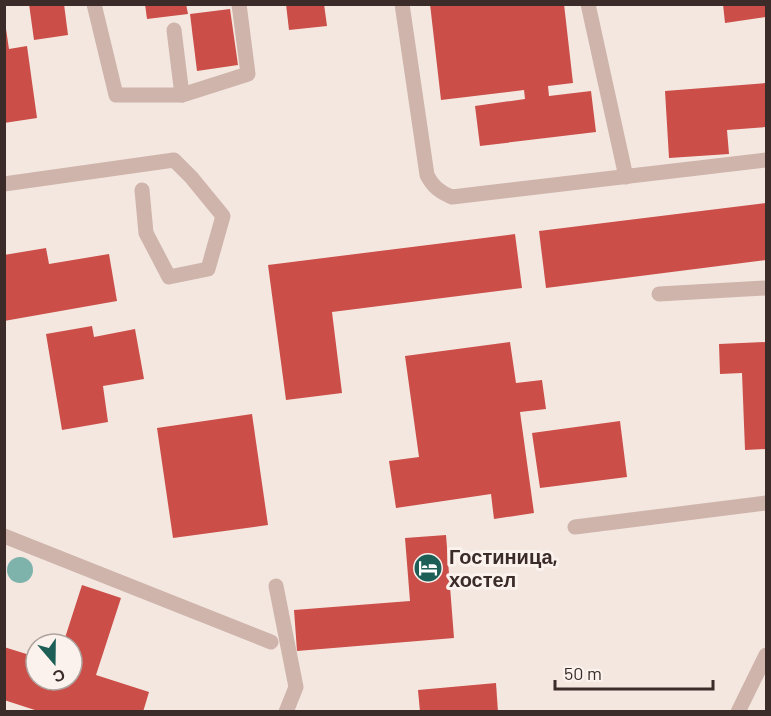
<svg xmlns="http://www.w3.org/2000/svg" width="771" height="716" viewBox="0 0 771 716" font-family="Barlow,sans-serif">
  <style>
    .water { fill: #7eb3ab }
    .building { fill: #cb4e48 }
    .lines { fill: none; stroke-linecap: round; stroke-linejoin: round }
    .minor { stroke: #ceb4ab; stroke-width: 15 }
    .labels { text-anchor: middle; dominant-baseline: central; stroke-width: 6; stroke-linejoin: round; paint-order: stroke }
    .poi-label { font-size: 20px; font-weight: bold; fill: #3b2c2a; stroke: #fbf2ed; text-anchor: start }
  </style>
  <rect width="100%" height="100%" fill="#f4e7e0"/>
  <circle class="water" cx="20" cy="570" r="13"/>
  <g class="building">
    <polygon points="29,4 64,4 68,35 34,40"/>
    <polygon points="145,4 186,4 188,14 147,19"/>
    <polygon points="286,4 324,4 327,26 289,30"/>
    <polygon points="430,4 564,4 573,83 548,86 549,96 591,91 596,132 480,146 475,106 525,99 524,90 441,100"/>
    <polygon points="723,4 766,4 766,17 725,23"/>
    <polygon points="230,9 238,65 197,71 190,14"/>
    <polygon points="4,29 6,29 9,49 27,46 37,118 4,123"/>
    <polygon points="766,83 766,127 727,130 729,154 669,158 665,91"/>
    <polygon points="766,203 766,260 546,288 539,231"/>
    <polygon points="515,234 522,288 332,312 342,393 286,400 268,265"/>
    <polygon points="46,248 49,264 109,254 117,301 4,321 4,255"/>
    <polygon points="92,326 94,337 135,329 144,379 103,386 108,422 62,430 46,334"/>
    <polygon points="510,342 516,383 542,380 546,409 520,412 534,513 494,519 491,494 396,508 389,461 419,457 405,356"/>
    <polygon points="766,342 766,449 745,450 742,373 720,374 719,344"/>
    <polygon points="252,414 268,525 173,538 157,428"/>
    <polygon points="620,421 627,477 540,488 532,433"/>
    <polygon points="446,535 454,638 297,651 294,610 410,601 405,538"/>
    <polygon points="82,585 121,598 96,675 149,692 143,712 41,712 4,700 4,647 36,657 36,680 72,680 72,644 63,644"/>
    <polygon points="496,683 498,712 420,712 418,690"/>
  </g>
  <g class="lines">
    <g class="minor">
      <polyline points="94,4 116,95 182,95 248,74 239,4"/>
      <path d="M402 4 427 175C433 187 440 192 452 197L766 160"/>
      <polyline points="588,4 626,177"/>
      <polyline points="174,30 182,95"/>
      <polyline points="4,184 174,160 191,177 223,216 208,269 169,277 146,233 142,190"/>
      <polyline points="659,294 766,288"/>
      <polyline points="575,527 766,503"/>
      <polyline points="4,536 271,642"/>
      <polyline points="276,586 296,687 286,712"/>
      <polyline points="738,712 766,655"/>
    </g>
  </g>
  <defs>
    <g id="hotel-disc" transform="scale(1.5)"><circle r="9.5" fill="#1d5f57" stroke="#fbf2ed"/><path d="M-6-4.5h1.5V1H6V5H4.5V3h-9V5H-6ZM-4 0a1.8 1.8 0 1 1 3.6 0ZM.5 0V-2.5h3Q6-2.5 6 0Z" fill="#fff"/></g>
  </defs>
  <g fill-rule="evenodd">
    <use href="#hotel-disc" x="428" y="568"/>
  </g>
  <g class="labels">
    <g class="poi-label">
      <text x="449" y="556">Гостиница,<tspan x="449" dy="23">хостел</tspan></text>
    </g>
  </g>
  <rect width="771" height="716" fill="none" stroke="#3b2c2a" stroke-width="12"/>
  <g transform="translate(54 662) rotate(160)"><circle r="28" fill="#fbf2ed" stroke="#aea39f" stroke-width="1.5"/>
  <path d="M0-4.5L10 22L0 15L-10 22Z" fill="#1d5f57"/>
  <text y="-9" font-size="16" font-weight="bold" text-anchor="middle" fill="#3b2c2a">С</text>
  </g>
  <path d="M555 680v9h158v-9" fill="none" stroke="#3b2c2a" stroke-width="3"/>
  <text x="564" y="680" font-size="18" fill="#3b2c2a" stroke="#fbf2ed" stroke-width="4.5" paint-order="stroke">50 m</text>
</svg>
